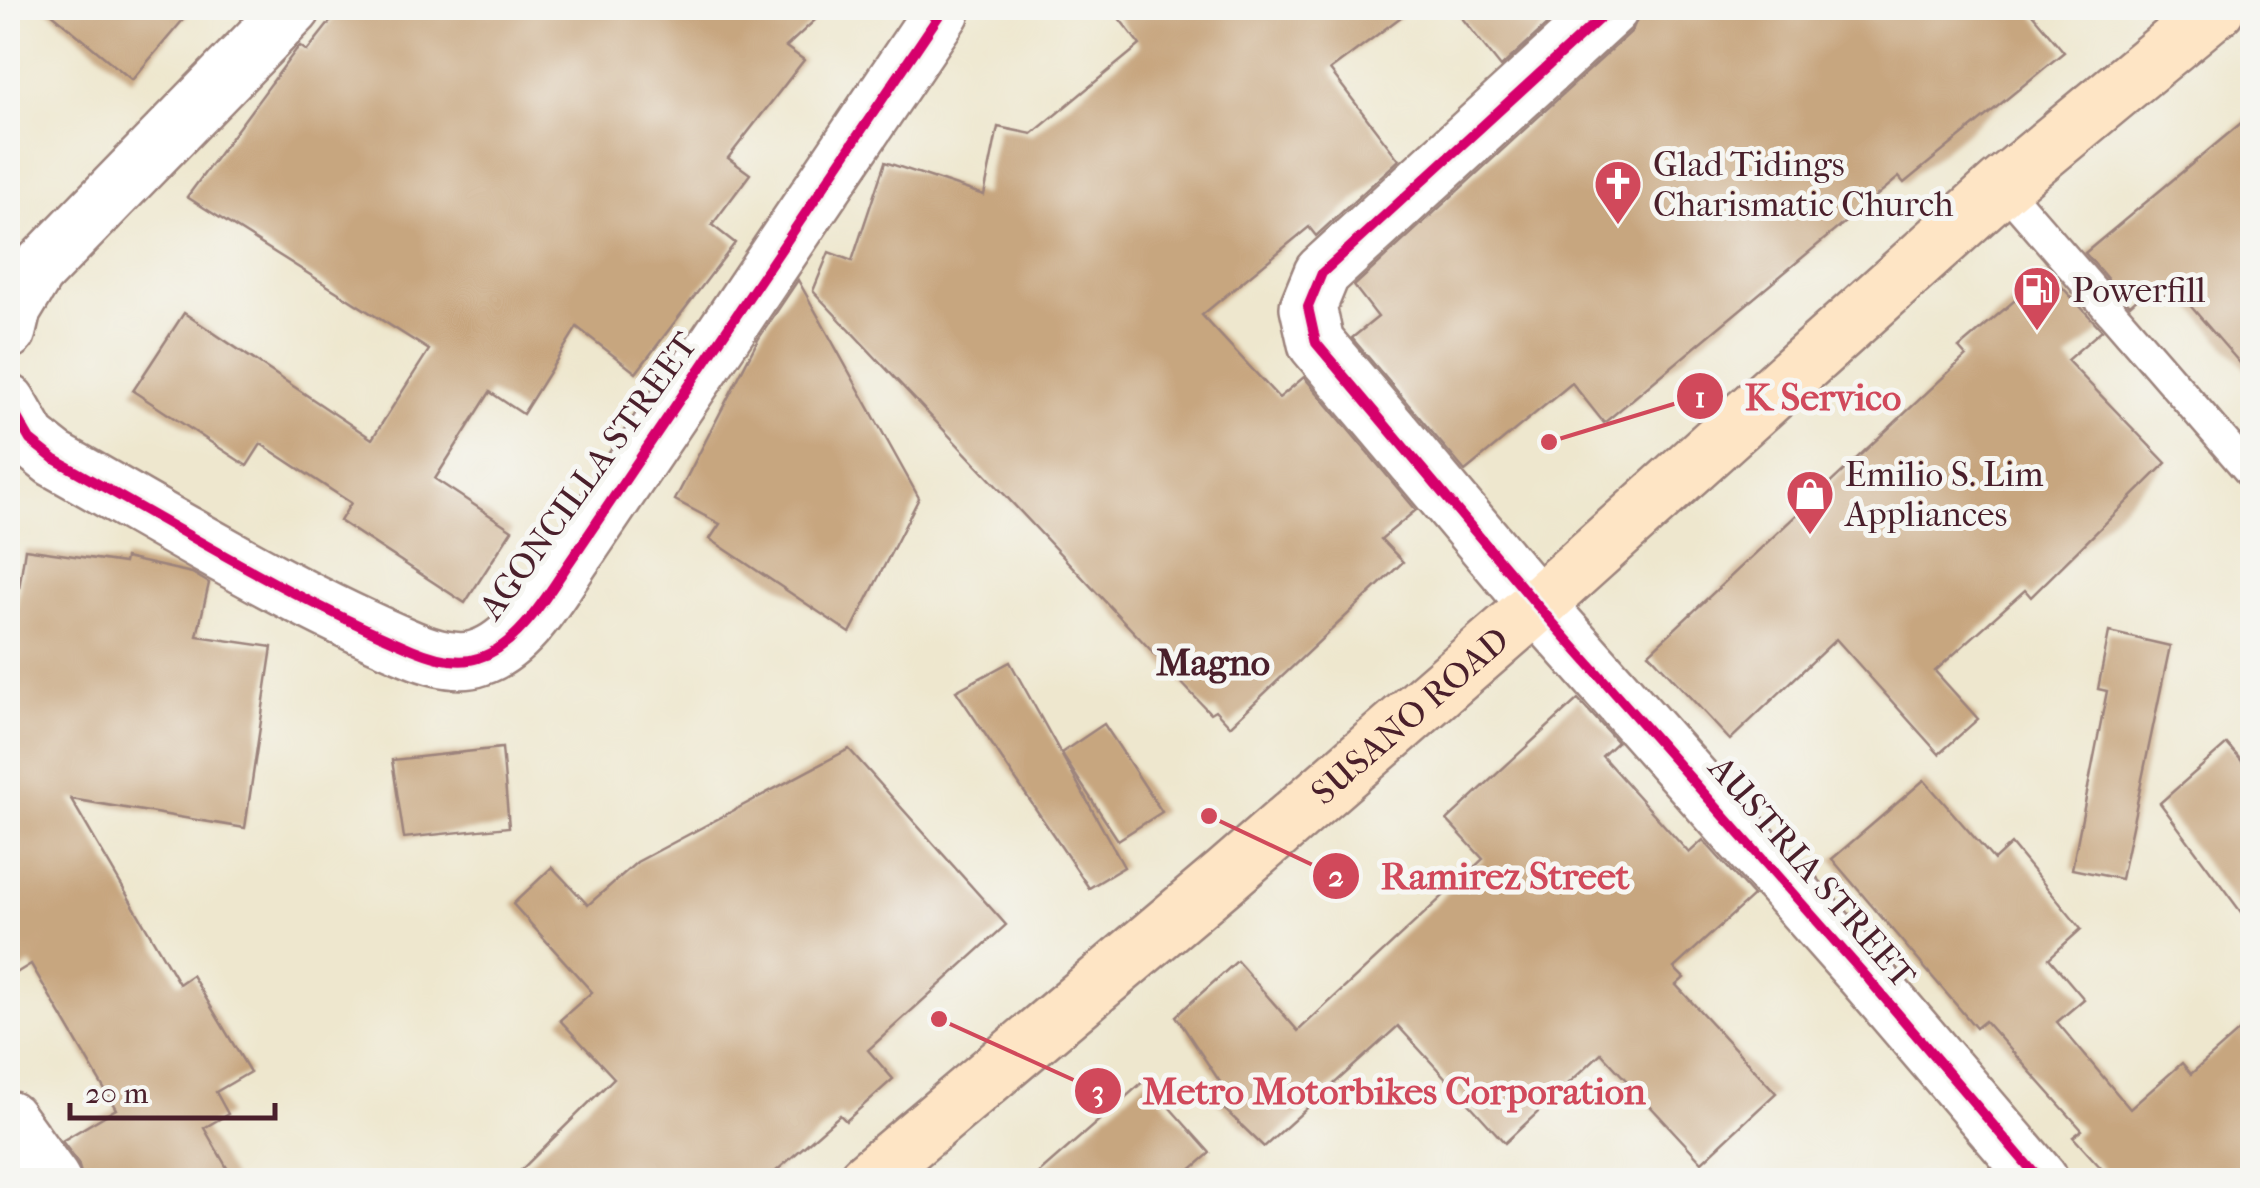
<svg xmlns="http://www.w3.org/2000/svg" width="2260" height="1188" viewBox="0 0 2260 1188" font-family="'IM FELL French Canon',serif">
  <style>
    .building { fill: #c7a67f }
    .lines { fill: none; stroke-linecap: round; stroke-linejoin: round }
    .lane-casing { stroke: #9c837c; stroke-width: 35 }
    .street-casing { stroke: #9c837c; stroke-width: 60 }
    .secondary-casing { stroke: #9c837c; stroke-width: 60 }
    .lane { stroke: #fff; stroke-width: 30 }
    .street { stroke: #fff; stroke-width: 55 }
    .secondary { stroke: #fee5c5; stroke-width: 55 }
    .cycleway-casing { stroke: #f6f6f2; stroke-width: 16 }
    .cycleway { stroke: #d6006c; stroke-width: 10 }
    .labels { text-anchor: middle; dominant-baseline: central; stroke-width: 10; stroke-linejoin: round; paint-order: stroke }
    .poi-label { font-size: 35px; fill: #4a1f2b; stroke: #f6f6f2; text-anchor: start }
    .street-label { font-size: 35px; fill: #4a1f2b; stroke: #f6f6f2 }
    .neighbourhood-label { font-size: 38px; font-weight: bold; fill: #4a1f2b; stroke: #f6f6f2 }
    .leader { fill: none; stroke: #d1495b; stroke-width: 4 }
    .callout-dot { fill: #d1495b; stroke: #f6f6f2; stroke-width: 4 }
    .mark-label { font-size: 30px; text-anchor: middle; font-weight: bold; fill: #fff }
    .callout-label { font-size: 38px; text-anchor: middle; font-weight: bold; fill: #d1495b; stroke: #f6f6f2; stroke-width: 10; stroke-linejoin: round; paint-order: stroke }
  </style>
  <rect width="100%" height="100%" fill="#f6f6f2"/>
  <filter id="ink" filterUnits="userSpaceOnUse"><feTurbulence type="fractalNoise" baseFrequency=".01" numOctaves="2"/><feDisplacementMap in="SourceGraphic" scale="20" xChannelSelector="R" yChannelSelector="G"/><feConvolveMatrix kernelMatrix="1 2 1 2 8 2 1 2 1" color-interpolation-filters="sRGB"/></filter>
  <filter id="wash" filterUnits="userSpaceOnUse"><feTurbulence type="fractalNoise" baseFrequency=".0048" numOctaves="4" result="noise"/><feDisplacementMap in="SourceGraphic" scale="40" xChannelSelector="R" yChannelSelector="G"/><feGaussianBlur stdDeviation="2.25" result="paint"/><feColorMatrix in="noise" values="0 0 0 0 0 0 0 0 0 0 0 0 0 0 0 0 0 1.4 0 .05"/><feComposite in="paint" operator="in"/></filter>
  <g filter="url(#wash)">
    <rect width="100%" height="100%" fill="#eee7ce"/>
    <g id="blocks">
      <g class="building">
        <polygon points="45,8 193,8 132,80"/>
        <polygon points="341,8 828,8 786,47 804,60 728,158 750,174 712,225 735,243 636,373 577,327 523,414 490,392 435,479 512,530 465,603 340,521 351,503 261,444 247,466 133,391 184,313 372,439 429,350 187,197 296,50 300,46 307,51"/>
        <polygon points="1111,8 1413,8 1330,70 1399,160 1316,236 1309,227 1202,315 1279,398 1304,377 1416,510 1381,539 1403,562 1230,726 1215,710 1210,713 813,291 829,252 852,261 885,162 984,195 998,127 1032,134 1140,45"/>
        <polygon points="1454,8 1565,8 1501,67"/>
        <polygon points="1641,8 2027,8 2064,52 1904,183 1899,177 1604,423 1572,383 1465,471 1352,338 1378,317 1354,286 1632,31"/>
        <polygon points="2252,114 2252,377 2174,287 2160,299 2150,287 2130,305 2085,253"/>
        <polygon points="2048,272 2102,330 2067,360 2166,463 2031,597 2025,590 1935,671 1978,719 1939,754 1836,639 1730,740 1649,653 1966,356 1959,348"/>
        <polygon points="798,280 919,498 850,633 710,539 720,524 675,500 759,338"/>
        <polygon points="25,549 124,563 125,558 192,573 209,583 197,636 272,647 245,828 71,799 179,984 192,975 250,1072 216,1092 228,1114 204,1128 234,1180 83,1180 78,1163 62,1141 116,1109 31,964 8,978 8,663"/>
        <polygon points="2109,632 2170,646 2121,879 2072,869 2107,691 2098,689"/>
        <polygon points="1010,662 1124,867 1089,888 956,691"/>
        <polygon points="1578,699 1617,742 1602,756 1689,853 1703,840 1753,896 1674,968 1684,978 1676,985 1776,1093 1702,1162 1601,1053 1505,1143 1398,1026 1264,1147 1212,1097 1224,1088 1176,1016 1237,961 1298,1031 1483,859 1447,820"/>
        <polygon points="1104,724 1162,812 1118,840 1061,753"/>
        <polygon points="2227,744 2252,773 2252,927 2160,803"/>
        <polygon points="502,748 509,827 404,838 392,760"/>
        <polygon points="849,749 1006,925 868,1050 893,1079 846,1121 840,1115 766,1180 511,1180 614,1078 560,1020 592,992 513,904 552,867 588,905 637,862"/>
        <polygon points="1924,780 1994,860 2011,844 2081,929 2049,958 2084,999 2057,1022 2130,1109 2182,1063 2191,1074 2252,1020 2252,1180 2112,1180 2073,1137 2082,1130 1985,1021 1976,1028 1832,859"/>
        <polygon points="1145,1080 1210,1153 1179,1180 1031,1180"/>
      </g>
    </g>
  </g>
  <g filter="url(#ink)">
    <use href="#blocks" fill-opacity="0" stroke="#9c837c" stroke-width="2.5"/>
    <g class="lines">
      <g class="lane-casing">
        <polyline id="lane" points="2002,186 2252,474"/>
      </g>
      <g class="street-casing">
        <g id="street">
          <polyline points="1611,8 1322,273 1308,307 1316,343 1537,605 1864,974 2040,1180"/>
          <polyline points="8,331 13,310 36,272 293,8"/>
          <path d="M8 402 30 440 54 459C171 524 288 597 412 649 431 657 458 665 478 658 523 645 554 582 580 547L942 11"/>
          <polyline points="8,1119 52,1180"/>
        </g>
      </g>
      <g class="secondary-casing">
        <g id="secondary">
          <path id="s1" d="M866 1180 1226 876 1537 605 2002 186 2217 8"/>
        </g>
      </g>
      <use href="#lane" class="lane"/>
      <use href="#street" class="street"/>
      <use href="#secondary" class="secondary"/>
      <g class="cycleway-casing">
        <g id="cycleway">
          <polyline points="1611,8 1322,273 1308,307 1316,343 1537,605 1864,974 2040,1180"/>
          <path d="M8 402 30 440 54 459C171 524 288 597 412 649 431 657 458 665 478 658 523 645 554 582 580 547L942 11"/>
        </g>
      </g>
      <use href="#cycleway" class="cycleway"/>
    </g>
  </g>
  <defs>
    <g id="church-pin" transform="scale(2.5)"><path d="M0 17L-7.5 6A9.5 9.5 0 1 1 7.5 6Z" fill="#d1495b" stroke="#f6f6f2"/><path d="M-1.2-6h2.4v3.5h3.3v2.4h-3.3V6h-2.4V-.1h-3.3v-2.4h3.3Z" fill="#fff"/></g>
    <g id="fuel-pin" transform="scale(2.5)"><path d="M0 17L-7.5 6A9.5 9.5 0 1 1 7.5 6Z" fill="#d1495b" stroke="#f6f6f2"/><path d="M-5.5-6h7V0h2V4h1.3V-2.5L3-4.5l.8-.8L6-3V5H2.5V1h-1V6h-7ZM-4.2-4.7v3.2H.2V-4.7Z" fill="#fff"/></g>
    <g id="shop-pin" transform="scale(2.5)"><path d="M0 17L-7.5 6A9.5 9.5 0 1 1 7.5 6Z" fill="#d1495b" stroke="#f6f6f2"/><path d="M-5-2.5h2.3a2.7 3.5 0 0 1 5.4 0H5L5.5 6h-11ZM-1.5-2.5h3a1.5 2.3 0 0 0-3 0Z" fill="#fff"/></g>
  </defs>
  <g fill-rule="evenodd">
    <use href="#church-pin" x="1618" y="184"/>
    <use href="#fuel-pin" x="2037" y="290"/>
    <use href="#shop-pin" x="1810" y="494"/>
  </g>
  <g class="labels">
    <g class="poi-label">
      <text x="1653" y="164">Glad Tidings<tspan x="1653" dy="40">Charismatic Church</tspan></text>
      <text x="2072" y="290">Powerfill</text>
      <text x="1845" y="474">Emilio S. Lim<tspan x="1845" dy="40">Appliances</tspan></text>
    </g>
    <g class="street-label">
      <text transform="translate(588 476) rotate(-54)">AGONCILLA STREET</text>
      <text stroke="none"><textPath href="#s1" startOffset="715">SUSANO ROAD</textPath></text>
      <text transform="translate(1812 872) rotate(49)">AUSTRIA STREET</text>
    </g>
    <g class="neighbourhood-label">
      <text x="1213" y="662">Magno</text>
    </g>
  </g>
  <path class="leader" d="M1549 442L1700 396M1209 816L1336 876M939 1019L1098 1091"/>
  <g class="callout-dot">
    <circle cx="1549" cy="442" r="10"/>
    <circle cx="1209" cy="816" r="10"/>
    <circle cx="939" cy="1019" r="10"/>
    <circle cx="1700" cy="396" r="25"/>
    <circle cx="1336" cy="876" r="25"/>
    <circle cx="1098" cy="1091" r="25"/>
  </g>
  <g class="mark-label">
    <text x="1700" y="407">1</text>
    <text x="1336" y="886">2</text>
    <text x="1098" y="1101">3</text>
  </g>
  <g class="callout-label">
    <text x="1823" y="410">K Servico</text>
    <text x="1505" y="889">Ramirez Street</text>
    <text x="1394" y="1104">Metro Motorbikes Corporation</text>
  </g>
  <rect width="2260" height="1188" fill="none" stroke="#f6f6f2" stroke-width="40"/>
  <path d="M70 1103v15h205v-15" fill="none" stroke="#4a1f2b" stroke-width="5"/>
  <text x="85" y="1103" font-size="30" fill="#4a1f2b" stroke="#f6f6f2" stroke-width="8" paint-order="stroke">20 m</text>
</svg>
